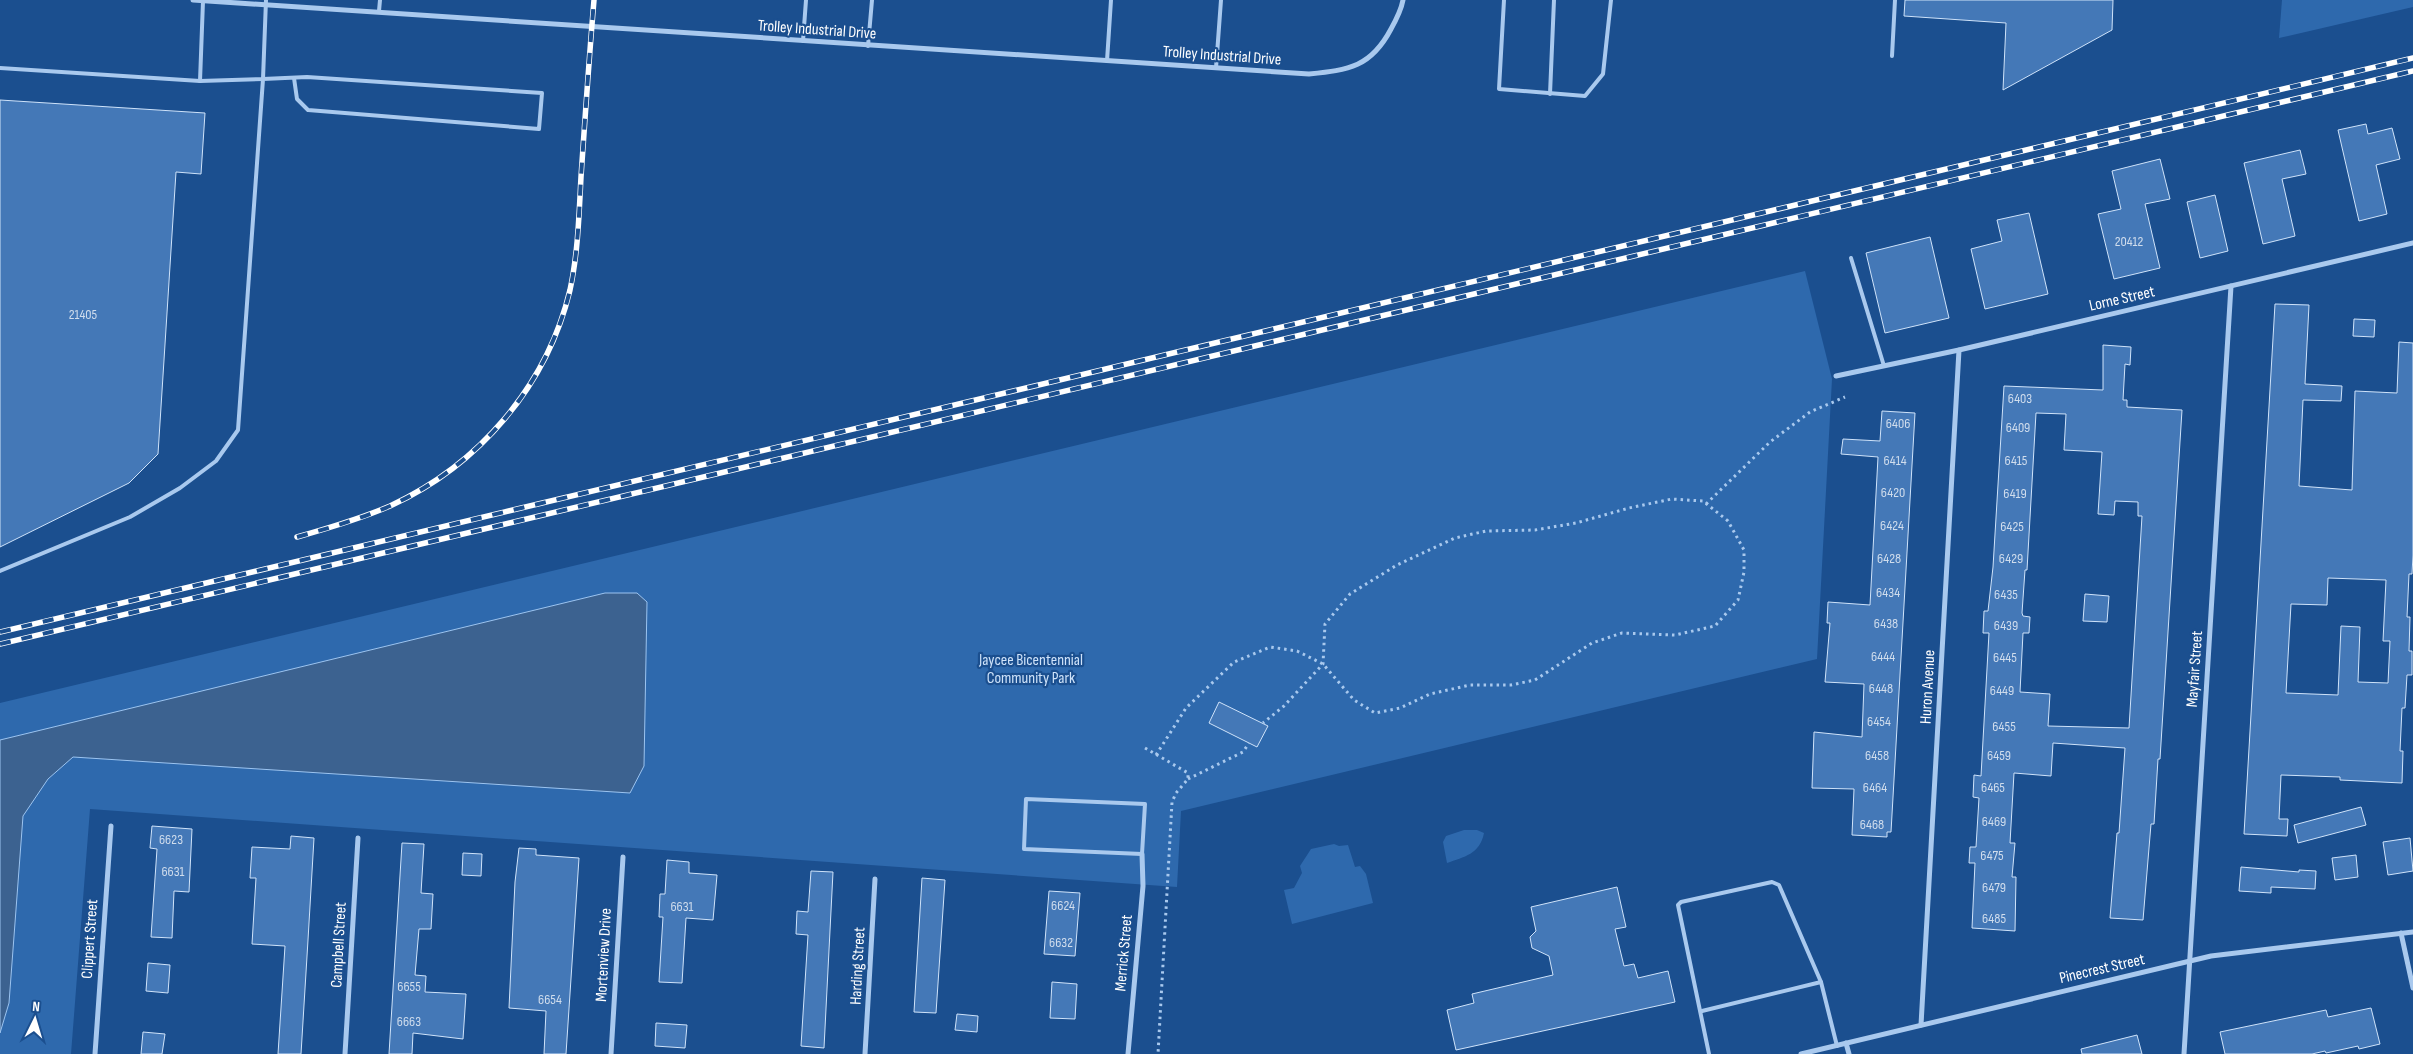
<svg xmlns="http://www.w3.org/2000/svg" width="2413" height="1054" viewBox="0 0 2413 1054" font-family="'Sofia Sans Condensed',sans-serif">
  <style>
    .green { fill: #2e69ad }
    .water { fill: #3c6290; stroke: #9cc4f0 }
    .building { fill: #4478b7; stroke: #cfe3fa; fill-rule: evenodd }
    .lines { fill: none; stroke-linecap: round; stroke-linejoin: round }
    .path { stroke: #a9c9ee; stroke-width: 3; stroke-dasharray: 2.5 4; stroke-linecap: butt }
    .lane { stroke: #a9c9ee; stroke-width: 4 }
    .street { stroke: #a9c9ee; stroke-width: 5 }
    .rail-casing { stroke: #fff; stroke-width: 5.5 }
    .rail { stroke: #1b4f8f; stroke-width: 4; stroke-dasharray: 11; stroke-linecap: butt }
    .labels { text-anchor: middle; dominant-baseline: central; stroke-width: 4.5; stroke-linejoin: round; paint-order: stroke }
    .number-label { font-size: 14px; fill: #d0dded }
    .street-label { font-size: 16px; fill: #fff; stroke: #1b4f8f }
    .park-label { font-size: 16px; fill: #cfe3fa; stroke: #1b4f8f }
  </style>
  <rect width="100%" height="100%" fill="#1b4f8f"/>
  <g class="green">
    <polygon points="2282,0 2413,0 2413,7 2279,38"/>
    <polygon points="1805,271 1832,379 1817,659 1181,811 1177,887 90,809 71,1054 0,1054 0,703"/>
    <path d="M1464 830H1477L1484 833C1480 854 1464 857 1447 863L1443 842 1446 836Z"/>
    <polygon points="1334,844 1339,846 1348,845 1355,867 1360,866 1366,874 1373,903 1292,924 1284,890 1294,888 1302,873 1300,866 1311,849"/>
  </g>
  <polygon class="water" points="605,593 637,593 647,602 644,766 630,793 73,757 48,779 23,816 9,1003 0,1033 0,740"/>
  <g class="building">
    <polygon points="1905,0 2113,0 2112,30 2003,90 2006,23 1904,16"/>
    <polygon points="0,100 205,113 201,174 176,172 158,454 129,483 0,547"/>
    <polygon points="2366,124 2368,134 2392,128 2400,159 2376,165 2387,214 2359,221 2338,130"/>
    <polygon points="2300,150 2306,174 2282,179 2295,236 2263,244 2244,163"/>
    <polygon points="2160,159 2170,199 2145,204 2160,268 2114,279 2098,214 2121,209 2112,171"/>
    <polygon points="2215,195 2228,251 2200,258 2187,202"/>
    <polygon points="2029,213 2048,294 1985,309 1971,249 2002,241 1997,220"/>
    <polygon points="1930,237 1949,318 1885,333 1866,253"/>
    <path d="M2275 304 2309 305 2305 384 2342 386 2341 401 2303 400 2299 486 2352 490 2355 391 2397 393 2399 342 2413 343V555L2412 574H2409L2407 617H2410L2409 651H2412V675H2407L2405 708H2402L2400 751H2403L2402 783 2340 780V777L2281 775 2279 819H2288L2287 836 2244 834ZM2328 578 2386 580 2383 641H2390L2388 683 2358 682 2360 627 2341 626 2338 695 2286 693 2291 604 2327 605Z"/>
    <polygon points="2354,319 2375,320 2374,337 2353,336"/>
    <path d="M2103 345 2131 347 2130 365 2125 364 2123 400H2127V407L2182 410 2160 759H2158L2154 824H2151L2143 920 2110 918 2117 833H2119L2125 748 2053 743 2051 776 2014 773 2010 843H2015L2012 877H2016L2015 931 1972 928 1975 863H1969L1970 847H1976L1979 798 1973 797 1974 775 1981 776 1989 633H1983L1984 611H1988L1993 567 2004 386 2103 390ZM2036 413 2066 414 2064 450 2102 452 2098 514 2114 515 2115 501 2138 502V516H2142L2129 728 2048 726 2050 694 2020 692 2023 633H2029L2030 617 2023 616 2022 613 2025 570H2027Z"/>
    <polygon points="1882,411 1915,413 1891,832 1887,832 1887,837 1852,835 1854,789 1812,788 1814,732 1862,737 1864,684 1825,682 1830,623 1827,623 1828,602 1870,605 1878,457 1841,454 1843,439 1880,441"/>
    <polygon points="2085,594 2109,596 2107,622 2083,621"/>
    <polygon points="1219,702 1268,726 1257,747 1209,723"/>
    <polygon points="2361,807 2366,825 2298,843 2294,825"/>
    <polygon points="152,826 192,829 189,892 174,891 172,938 151,937 157,849 150,848"/>
    <polygon points="291,836 314,838 308,940 301,1054 278,1054 285,946 252,944 256,878 250,878 252,847 290,849"/>
    <polygon points="2410,838 2413,871 2388,875 2383,842"/>
    <polygon points="402,843 424,844 421,893 433,894 431,929 419,929 415,975 426,976 425,992 466,994 463,1039 413,1033 412,1054 389,1054"/>
    <polygon points="519,848 536,849 536,855 579,858 566,1054 544,1054 546,1011 509,1008 515,882"/>
    <polygon points="463,853 482,854 481,876 462,875"/>
    <polygon points="2356,855 2358,877 2335,880 2332,858"/>
    <polygon points="667,860 689,862 689,873 717,875 713,920 686,918 682,983 659,982 663,917 659,917 660,894 665,894"/>
    <polygon points="2241,867 2299,872 2299,870 2316,871 2315,889 2271,887 2271,893 2239,891"/>
    <polygon points="811,871 833,872 824,1048 801,1046 808,935 796,934 797,911 808,912"/>
    <polygon points="922,878 945,880 936,1013 914,1012"/>
    <polygon points="1617,887 1626,927 1615,929 1624,966 1634,964 1638,978 1668,971 1675,1002 1456,1050 1447,1010 1474,1003 1472,994 1553,975 1549,956 1532,948 1530,937 1536,931 1531,907"/>
    <polygon points="1049,891 1080,893 1075,956 1044,954"/>
    <polygon points="148,963 170,965 168,993 146,991"/>
    <polygon points="1052,982 1077,984 1075,1019 1050,1018"/>
    <polygon points="2371,1008 2380,1044 2359,1049 2358,1046 2326,1053 2325,1051 2312,1054 2225,1054 2220,1032 2326,1010 2328,1017"/>
    <polygon points="957,1014 978,1016 977,1032 955,1030"/>
    <polygon points="656,1023 687,1025 685,1048 655,1046"/>
    <polygon points="143,1032 165,1034 162,1054 141,1054"/>
    <polygon points="2137,1035 2142,1054 2082,1054 2081,1049"/>
  </g>
  <g class="lines">
    <g class="path">
      <polyline points="1706,504 1770,442 1810,412 1845,397"/>
      <polyline points="1145,748 1188,773 1188,779 1176,793 1172,802 1158,1054"/>
      <polyline points="1156,755 1186,708 1234,662 1270,647 1297,651 1323,664 1354,700 1375,713 1400,708 1430,694 1470,685 1511,685 1535,680 1592,643 1622,633 1675,635 1715,626 1738,600 1744,572 1744,550 1728,521 1703,501 1672,499 1629,508 1576,523 1535,530 1486,531 1455,538 1397,565 1350,594 1325,624 1323,664 1284,706 1263,723"/>
      <polyline points="1188,779 1243,752 1249,743"/>
    </g>
    <g class="lane">
      <polyline points="1504,0 1499,89 1585,96 1603,74 1611,0"/>
      <polyline points="379,11 380,0"/>
      <polyline points="803,41 806,0"/>
      <polyline points="868,46 872,0"/>
      <polyline points="1892,56 1895,0"/>
      <polyline points="1107,61 1111,0"/>
      <polyline points="0,68 200,81 263,79 266,0"/>
      <polyline points="1216,68 1221,0"/>
      <polyline points="200,81 203,1"/>
      <polyline points="1550,94 1554,0"/>
      <polyline points="1851,258 1884,366"/>
      <polyline points="0,571 130,517 180,488 216,461 238,430 263,79 307,77 542,93 539,129 308,110 297,99 294,78"/>
      <polygon points="1026,799 1145,804 1142,854 1024,849"/>
      <polyline points="1702,1011 1821,982"/>
      <polyline points="1709,1054 1678,905 1681,902 1772,882 1779,885 1821,982 1837,1046"/>
    </g>
    <g class="street">
      <path d="M193 0 1309 74C1349 70 1371 67 1391 29 1396 20 1401 11 1403 0"/>
      <polyline points="1836,376 1959,350 2413,243"/>
      <polyline points="2401,933 2413,988"/>
      <polyline points="1921,1025 1959,350"/>
      <polyline points="1846,1043 1849,1054"/>
      <polyline points="95,1054 111,826"/>
      <polyline points="345,1054 358,838"/>
      <polyline points="611,1054 623,857"/>
      <polyline points="865,1054 875,879"/>
      <polyline points="1128,1054 1143,886 1142,854"/>
      <polyline points="1801,1054 2211,956 2413,932"/>
      <polyline points="2184,1054 2231,286"/>
    </g>
    <g class="rail-casing">
      <g id="rail">
        <path d="M297 537C329 528 360 519 390 506 479 465 547 386 570 290 578 253 579 215 581 177 585 118 589 59 594 0"/>
        <polyline points="0,632 2413,58"/>
        <polyline points="0,644 2413,71"/>
      </g>
    </g>
    <use href="#rail" class="rail"/>
  </g>
  <g class="labels">
    <g class="number-label">
      <text x="2129" y="241">20412</text>
      <text x="83" y="314">21405</text>
      <text x="2020" y="398">6403</text>
      <text x="1898" y="423">6406</text>
      <text x="2018" y="427">6409</text>
      <text x="1895" y="460">6414</text>
      <text x="2016" y="460">6415</text>
      <text x="1893" y="492">6420</text>
      <text x="2015" y="493">6419</text>
      <text x="1892" y="525">6424</text>
      <text x="2012" y="526">6425</text>
      <text x="1889" y="558">6428</text>
      <text x="2011" y="558">6429</text>
      <text x="1888" y="592">6434</text>
      <text x="2006" y="594">6435</text>
      <text x="1886" y="623">6438</text>
      <text x="2006" y="625">6439</text>
      <text x="1883" y="656">6444</text>
      <text x="2005" y="657">6445</text>
      <text x="1881" y="688">6448</text>
      <text x="2002" y="690">6449</text>
      <text x="1879" y="721">6454</text>
      <text x="2004" y="726">6455</text>
      <text x="1877" y="755">6458</text>
      <text x="1999" y="755">6459</text>
      <text x="1875" y="787">6464</text>
      <text x="1993" y="787">6465</text>
      <text x="1994" y="821">6469</text>
      <text x="1872" y="824">6468</text>
      <text x="171" y="839">6623</text>
      <text x="1992" y="855">6475</text>
      <text x="173" y="871">6631</text>
      <text x="1994" y="887">6479</text>
      <text x="1063" y="905">6624</text>
      <text x="682" y="906">6631</text>
      <text x="1994" y="918">6485</text>
      <text x="1061" y="942">6632</text>
      <text x="409" y="986">6655</text>
      <text x="550" y="999">6654</text>
      <text x="409" y="1021">6663</text>
    </g>
    <g class="street-label">
      <text transform="translate(817 30) rotate(4)">Trolley Industrial Drive</text>
      <text transform="translate(1222 56) rotate(4)">Trolley Industrial Drive</text>
      <text transform="translate(2122 299) rotate(-13)">Lorne Street</text>
      <text transform="translate(2195 669) rotate(-86)">Mayfair Street</text>
      <text transform="translate(1928 687) rotate(-87)">Huron Avenue</text>
      <text transform="translate(90 939) rotate(-86)">Clippert Street</text>
      <text transform="translate(339 945) rotate(-87)">Campbell Street</text>
      <text transform="translate(1124 953) rotate(-85)">Merrick Street</text>
      <text transform="translate(604 955) rotate(-87)">Mortenview Drive</text>
      <text transform="translate(858 966) rotate(-87)">Harding Street</text>
      <text transform="translate(2102 969) rotate(-13)">Pinecrest Street</text>
    </g>
    <g class="park-label">
      <text x="1031" y="660">Jaycee Bicentennial<tspan x="1031" dy="18">Community Park</tspan></text>
    </g>
  </g>
  <g transform="translate(35 1019) rotate(5)" stroke="#1b4f8f" stroke-width="4" paint-order="stroke">
  <path d="M0-4L9 19L0 12L-9 19Z" fill="#ffffff"/>
  <text y="-8" font-size="14" font-weight="bold" text-anchor="middle" fill="#ffffff">N</text>
  </g>
</svg>
